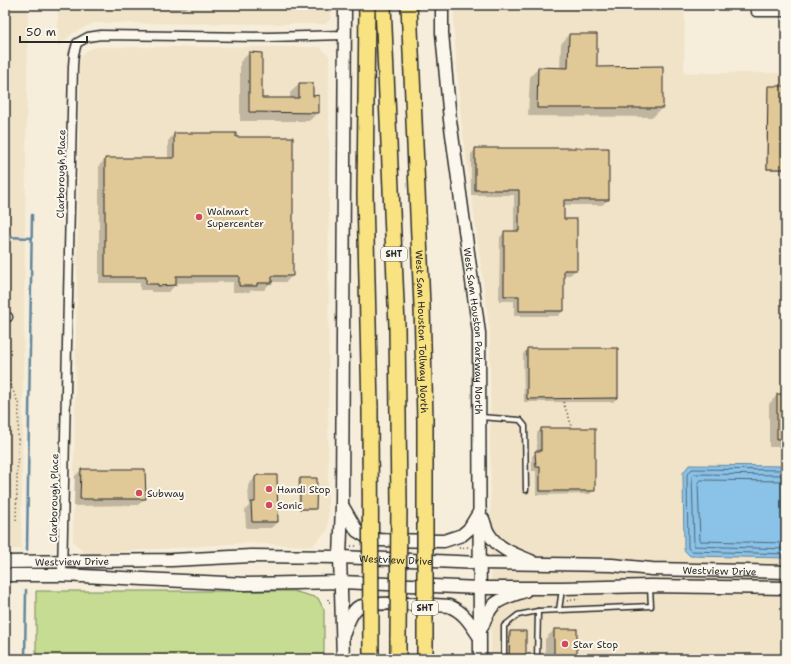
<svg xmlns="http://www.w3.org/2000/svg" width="791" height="664" viewBox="0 0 791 664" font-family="'Shantell Sans',sans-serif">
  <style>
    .built { fill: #f0e3c7 }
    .green { fill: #c5dc92; stroke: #78845e }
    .water { fill: #8ac2e8; stroke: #64869c }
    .shadow { fill: #0003; fill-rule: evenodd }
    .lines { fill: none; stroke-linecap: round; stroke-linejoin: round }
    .shore { stroke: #516777; stroke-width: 1 }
    .stream { stroke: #64869c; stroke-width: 2.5 }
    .building { fill: #e1c897; stroke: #2b2b2b }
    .service-casing { stroke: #2b2b2b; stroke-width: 7 }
    .minor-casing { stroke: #2b2b2b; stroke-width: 11 }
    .secondary-casing { stroke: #2b2b2b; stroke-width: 15 }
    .motorway-casing { stroke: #2b2b2b; stroke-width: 18 }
    .path { stroke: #2b2b2b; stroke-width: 1.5; stroke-dasharray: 1 3; stroke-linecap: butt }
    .service { stroke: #fbf7ec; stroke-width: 4 }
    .minor { stroke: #fbf7ec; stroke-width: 8 }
    .secondary { stroke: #fbf7ec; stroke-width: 12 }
    .motorway { stroke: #f8e281; stroke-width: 15 }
    .motorway-bridge-casing { stroke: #2b2b2b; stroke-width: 18; stroke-linecap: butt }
    .motorway-bridge { stroke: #f8e281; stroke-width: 15 }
    .poi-dot { fill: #d1495b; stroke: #fbf7ec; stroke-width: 1.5 }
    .labels { text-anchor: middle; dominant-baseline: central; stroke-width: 4; stroke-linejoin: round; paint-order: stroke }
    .shield { fill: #fbf7ec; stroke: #696865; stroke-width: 1 }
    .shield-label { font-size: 9px; font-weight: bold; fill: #2b2b2b }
    .street-label { font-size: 10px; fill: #2b2b2b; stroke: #fbf7ec }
    .poi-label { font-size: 10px; fill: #2b2b2b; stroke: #fbf7ec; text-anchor: start }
  </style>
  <rect width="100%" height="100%" fill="#f6eedb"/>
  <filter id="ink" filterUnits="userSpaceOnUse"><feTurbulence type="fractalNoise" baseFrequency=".025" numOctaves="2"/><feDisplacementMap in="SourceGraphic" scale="8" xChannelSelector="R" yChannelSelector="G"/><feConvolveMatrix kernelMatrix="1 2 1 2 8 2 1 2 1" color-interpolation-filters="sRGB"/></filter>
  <g filter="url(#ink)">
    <g class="built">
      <polygon points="5,5 28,5 21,549 5,549"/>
      <polygon points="58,5 331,5 331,18 326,24 93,23 73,33 58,47"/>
      <polygon points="454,5 685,5 684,73 786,73 786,659 491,659 490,332 461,119 454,32"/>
      <polygon points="96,47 320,47 329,56 328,530 312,546 245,543 85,554 73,541 80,59 86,51"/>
    </g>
    <polygon class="green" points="36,591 293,591 318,598 324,610 324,659 36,659"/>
    <polygon class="water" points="689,465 786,466 786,558 690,556 684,550 683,473"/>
    <g class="shadow">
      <polygon points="85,5 136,5 132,9 85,9"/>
      <polygon points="165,5 189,5 185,9 165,9"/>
      <polygon points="257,5 268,5 266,6 257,6"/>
      <polygon points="569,35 596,68 662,67 662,108 653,117 528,116 530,77 538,68 560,69 561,44"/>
      <polygon points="249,53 261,99 290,99 290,93 299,84 312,97 318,112 309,121 240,121 240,62"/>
      <polygon points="769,87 786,87 786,170 766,170 767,88"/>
      <polygon points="174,134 235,138 292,276 286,282 271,282 264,290 252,290 249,292 233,292 233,282 175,283 175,285 169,292 151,292 151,290 140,290 140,283 99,283 99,166 105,159 168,159 168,141"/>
      <polygon points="476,149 608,200 602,205 563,205 563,220 576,270 570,275 563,275 563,311 558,316 514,316 514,301 499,301 500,237 505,232 514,232 514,195 471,195 471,154"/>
      <polygon points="527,349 617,398 613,402 524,402 523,354"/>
      <polygon points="777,395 786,395 786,447 769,447 769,404"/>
      <polygon points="541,429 594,490 590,494 536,495 536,471 532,471 532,456 537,452 537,433"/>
      <polygon points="81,470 145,499 138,505 74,506 75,476"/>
      <path d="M255 478 277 522 271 528H246L245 510 249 506 248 485ZM254 481H256V507H254Z"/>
      <polygon points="300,479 315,508 313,510 299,510 298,480"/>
      <polygon points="554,630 576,659 545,659 545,639"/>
      <polygon points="510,632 525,632 525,659 508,659 508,634"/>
    </g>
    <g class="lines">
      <g class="shore">
        <polyline points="786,470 692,469 687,475 688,548 691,551 786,554"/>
        <polyline points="786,475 694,474 692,476 694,546 786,549"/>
        <polyline points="786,481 700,480 698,482 700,541 786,543"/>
      </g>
      <g class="stream">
        <polyline points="5,237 32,238"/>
        <polyline points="27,550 32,215"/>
        <polyline points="25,659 26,590"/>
      </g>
    </g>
    <g class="building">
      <polygon points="569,34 597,34 597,67 663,66 663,108 537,108 538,67 568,68"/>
      <polygon points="249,52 262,53 262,98 299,98 299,83 313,83 313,96 319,95 319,113 249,112"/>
      <polygon points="768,86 786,86 786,169 767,169"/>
      <polygon points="174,133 236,133 236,137 293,137 293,276 272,276 272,283 257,283 257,286 239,286 239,276 176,276 176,285 158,286 158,284 146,284 146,277 105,277 105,158 174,158"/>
      <polygon points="475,148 609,148 609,200 564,200 564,219 577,219 577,270 564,270 564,311 519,311 519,296 504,296 504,231 519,231 519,190 475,190"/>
      <polygon points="527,348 618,348 618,398 527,399"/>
      <rect x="777" y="394" width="9" height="45"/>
      <polygon points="541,428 595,428 595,491 540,491 540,467 536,467 535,451 541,451"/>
      <polygon points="81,469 145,469 146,499 80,499"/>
      <polygon points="258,475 277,475 278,522 252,522 251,502 255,502 255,477"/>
      <polygon points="300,478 317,478 316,509 300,509"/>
      <rect x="554" y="629" width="23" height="30"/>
      <polygon points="510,631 526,631 526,659 509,659"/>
    </g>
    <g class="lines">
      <g class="service-casing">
        <g id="service">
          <polyline points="480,417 520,420 525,426 526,490"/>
          <polyline points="559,610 562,589"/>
          <polyline points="504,659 504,626 518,615 538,611 651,606 650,588"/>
          <polyline points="537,659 538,611"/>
        </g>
      </g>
      <g class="minor-casing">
        <g id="minor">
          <polyline points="756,5 756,12 786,12"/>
          <polyline points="5,317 8,317"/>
          <polyline points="62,575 73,66 74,54 77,43 88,37 101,35 269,37 345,35"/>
        </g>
      </g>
      <g class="secondary-casing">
        <g id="secondary">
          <path id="s1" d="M442 5V33L450 120 479 333 480 659"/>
          <polyline points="342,505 357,531 365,536 379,540 444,541 462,535 469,529 480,511"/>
          <path d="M483 519C485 524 486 530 489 534 498 549 516 555 531 561"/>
          <path id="s2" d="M5 562 172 560 251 556 340 557 480 563 612 565 652 569 786 572"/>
          <polyline points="5,575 62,575 245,584 341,582 480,588 562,588 650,586 786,588"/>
          <path d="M482 627C492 599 499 600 525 591"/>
          <path d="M344 633C347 625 350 614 357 608 366 600 434 605 449 606 464 612 470 623 479 636"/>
          <polyline points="343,659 340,557 342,505 345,5"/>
        </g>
      </g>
      <g class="motorway-casing">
        <g id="motorway">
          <polyline points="367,5 365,195 370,408"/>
          <polyline points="383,5 397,326 399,504"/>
          <path id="s3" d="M409 5 422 306 425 420V514"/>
          <polyline points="398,659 398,638"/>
          <polyline points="425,659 425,639"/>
        </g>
      </g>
      <g class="path">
        <polyline points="8,325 8,379 19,405 16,522"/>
        <path d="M563 398C563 409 571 416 571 428"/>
        <polyline points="351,546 359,546"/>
        <polyline points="459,548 469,547"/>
        <polyline points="328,599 328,602 331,602"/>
        <polyline points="567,601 579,599"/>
      </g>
      <use href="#service" class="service"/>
      <use href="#minor" class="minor"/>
      <use href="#secondary" class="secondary"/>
      <use href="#motorway" class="motorway"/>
      <g class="motorway-bridge-casing">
        <g id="motorway-bridge">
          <polyline points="370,408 371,659"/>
          <polyline points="425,514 425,639"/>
          <polyline points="398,638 399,504"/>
        </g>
      </g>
      <use href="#motorway-bridge" class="motorway-bridge"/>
    </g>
  </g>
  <g class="poi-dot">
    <circle cx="199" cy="217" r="4"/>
    <circle cx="269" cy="489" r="4"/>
    <circle cx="139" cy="493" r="4"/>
    <circle cx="269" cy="505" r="4"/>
    <circle cx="565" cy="644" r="4"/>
  </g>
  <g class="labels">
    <g class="shield">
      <rect x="381" y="247" width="26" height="14" rx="3"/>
      <rect x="412" y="601" width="26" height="14" rx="3"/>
    </g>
    <g class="shield-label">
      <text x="394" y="254">SHT</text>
      <text x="425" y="608">SHT</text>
    </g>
    <g class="street-label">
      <text transform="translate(61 174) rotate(-89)">Clarborough Place</text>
      <text stroke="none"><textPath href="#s1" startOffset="328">West Sam Houston Parkway North</textPath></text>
      <text stroke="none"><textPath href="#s3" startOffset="327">West Sam Houston Tollway North</textPath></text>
      <text transform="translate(54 498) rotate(-89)">Clarborough Place</text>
      <text stroke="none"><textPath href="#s2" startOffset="391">Westview Drive</textPath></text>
      <text stroke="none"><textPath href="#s2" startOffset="67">Westview Drive</textPath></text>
      <text stroke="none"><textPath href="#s2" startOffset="715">Westview Drive</textPath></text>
    </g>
    <g class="poi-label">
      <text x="207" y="211">Walmart<tspan x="207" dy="12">Supercenter</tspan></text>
      <text x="277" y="489">Handi Stop</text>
      <text x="147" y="493">Subway</text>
      <text x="277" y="505">Sonic</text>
      <text x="573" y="644">Star Stop</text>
    </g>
  </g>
  <rect width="791" height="664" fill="none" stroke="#fbf7ec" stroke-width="20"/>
  <rect x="10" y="10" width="771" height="644" fill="none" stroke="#2b2b2b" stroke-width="1.5" filter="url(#ink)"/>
  <path d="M20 36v6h67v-6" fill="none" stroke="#2b2b2b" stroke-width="2"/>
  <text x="26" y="36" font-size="12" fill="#2b2b2b" stroke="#fbf7ec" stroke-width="3" paint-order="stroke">50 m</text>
</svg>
